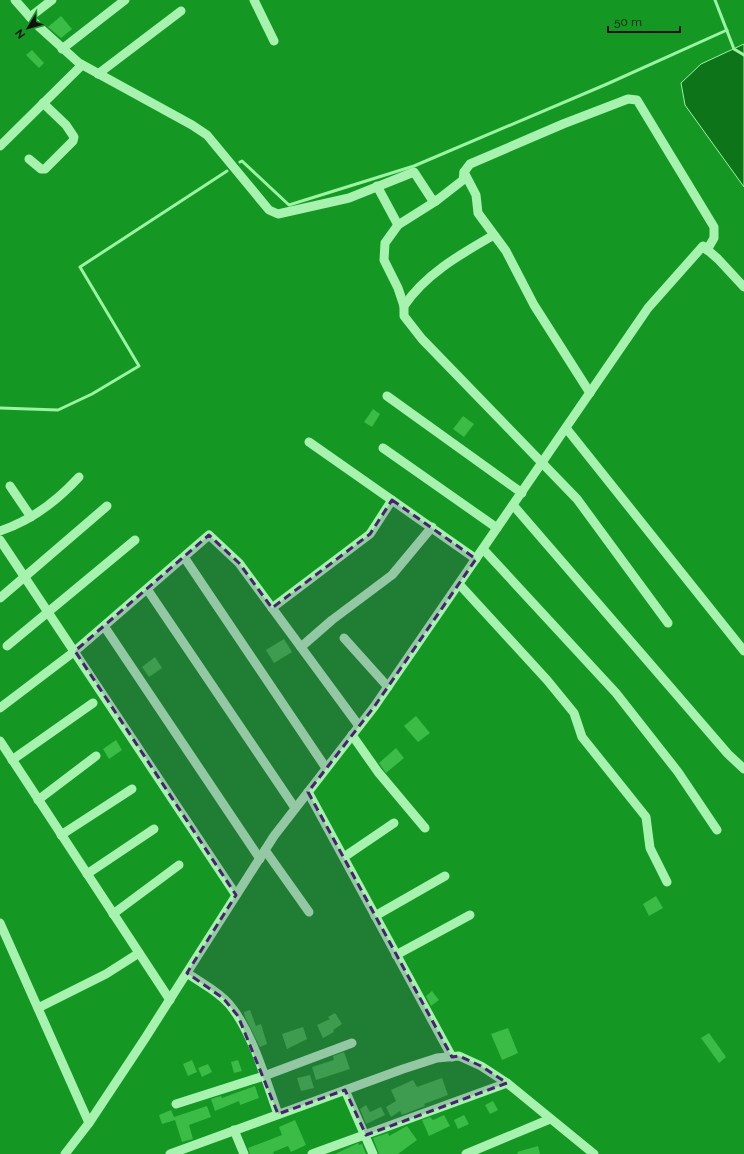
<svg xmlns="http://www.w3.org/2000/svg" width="744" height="1154" viewBox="0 0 744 1154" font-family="Raleway,sans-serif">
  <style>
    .water { fill: #0e741a; stroke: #9af4a1 }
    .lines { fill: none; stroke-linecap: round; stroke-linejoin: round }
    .stream { stroke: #9af4a1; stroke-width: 3 }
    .building { fill: #3abc47 }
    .minor { stroke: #a7f2af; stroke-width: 9 }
    .marked { fill: #4b2071; fill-opacity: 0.2; stroke: #4b2071; stroke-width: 3; stroke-dasharray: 8 5; stroke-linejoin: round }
  </style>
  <rect width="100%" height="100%" fill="#159724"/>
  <polygon class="water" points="744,44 744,187 685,105 681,83 701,64"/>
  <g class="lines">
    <g class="stream">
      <polyline points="715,0 734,49 744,55"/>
      <polyline points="240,162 242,161 289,205 414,166 607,84 727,30"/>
      <polyline points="0,408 58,410 92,394 139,366 80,267 227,171"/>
    </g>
  </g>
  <g class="building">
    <polygon points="61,16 72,29 61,38 48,27"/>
    <polygon points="32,50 44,63 39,68 26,55"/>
    <polygon points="373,409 380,414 372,427 364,422"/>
    <polygon points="463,416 474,424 464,437 453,429"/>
    <polygon points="284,639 292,652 274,663 266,650"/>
    <polygon points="155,657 162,668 149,677 142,667"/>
    <polygon points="416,716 430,733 418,742 404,726"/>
    <polygon points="116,740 122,750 109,759 103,749"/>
    <polygon points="396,748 404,758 386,773 379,763"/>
    <polygon points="656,896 663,908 649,916 643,904"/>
    <polygon points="432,991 439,1000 431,1006 426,996"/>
    <polygon points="250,1010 256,1026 261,1024 267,1044 260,1047 245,1017 244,1012"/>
    <polygon points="335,1013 342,1024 333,1030 334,1032 323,1038 317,1025 330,1019 328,1017"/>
    <polygon points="303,1027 307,1039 287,1049 282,1034"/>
    <polygon points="508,1028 518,1053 502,1060 491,1034"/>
    <polygon points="709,1033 726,1057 719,1063 701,1038"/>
    <polygon points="344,1052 350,1069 316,1080 312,1067 334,1060 333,1056"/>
    <polygon points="192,1060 197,1072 188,1076 183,1064"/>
    <polygon points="238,1060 242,1071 234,1073 231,1062"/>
    <polygon points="208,1064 212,1072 202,1077 198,1068"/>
    <polygon points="310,1075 314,1088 301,1091 297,1078"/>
    <polygon points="442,1078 448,1095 424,1104 425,1106 402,1115 400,1111 391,1117 386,1107 396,1101 391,1090 413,1080 417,1087"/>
    <polygon points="255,1086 259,1098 240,1105 239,1101 215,1111 211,1099 221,1096 222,1098"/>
    <polygon points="493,1101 498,1110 490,1114 485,1105"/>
    <polygon points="366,1105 370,1112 381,1107 385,1115 366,1124 360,1109"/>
    <polygon points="207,1106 211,1117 189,1125 193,1139 182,1142 175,1120 162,1124 159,1115 171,1110 174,1117"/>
    <polygon points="444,1115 450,1126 429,1136 422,1120 430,1117 433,1120"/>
    <polygon points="464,1115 469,1124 458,1129 454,1120"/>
    <polygon points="295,1120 306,1145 291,1152 288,1146 273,1152 274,1154 250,1154 248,1148 282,1135 279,1127"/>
    <polygon points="407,1126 417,1140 398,1154 379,1154 373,1138 388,1133 389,1136"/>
    <polygon points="358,1143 359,1145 362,1144 366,1154 335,1154"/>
    <polygon points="538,1146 540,1154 518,1154 517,1152"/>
  </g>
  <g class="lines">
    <g class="minor">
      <polyline points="15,0 37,25 79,63 192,125 207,135 269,210 278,214 349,198 414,172 431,198 436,201 463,180 464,172 470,164 563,124 628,99 637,100 714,227 714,238 707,250"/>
      <polyline points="254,0 274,41"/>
      <polyline points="30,17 52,0"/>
      <polyline points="62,49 125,0"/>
      <polyline points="98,74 181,11"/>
      <polyline points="0,146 82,65"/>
      <polyline points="29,159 41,169 45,169 73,141 74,137 66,125 43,103"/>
      <polyline points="464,172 476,195 478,213 506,251 534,305 590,393"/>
      <polyline points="377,186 398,225"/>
      <path d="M494 235C461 254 425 274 404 306V316L422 339 577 499 668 623"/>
      <polyline points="404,306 398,288 384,260 385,243 398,225 436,201"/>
      <polyline points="387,396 522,493"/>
      <polyline points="566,428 744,651"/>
      <polyline points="309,442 476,559"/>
      <polyline points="383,448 497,528"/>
      <polyline points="10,486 31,517"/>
      <polyline points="513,505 728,754 744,769"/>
      <path d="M0 531C30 521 57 501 79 477"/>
      <polyline points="0,540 236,895"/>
      <polyline points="483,549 616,693 678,772 717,830"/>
      <polyline points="184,557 326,768"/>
      <polyline points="459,584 547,680 574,713 582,737 646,817 650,848 667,882"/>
      <polyline points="147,589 295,808"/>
      <polyline points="0,598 107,506"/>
      <polyline points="272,608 370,534 392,500"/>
      <polyline points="104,626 260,859"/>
      <polyline points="344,638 388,687"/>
      <polyline points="7,646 135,540"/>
      <polyline points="301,647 332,620 392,575 432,527"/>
      <polyline points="0,708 75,651 209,535 239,563 359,726"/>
      <polyline points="352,735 378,772 425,828"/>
      <polyline points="0,741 170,1000"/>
      <polyline points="12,760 93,703"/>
      <polyline points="308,792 452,1057"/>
      <polyline points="38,800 96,756"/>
      <polyline points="61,835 132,789"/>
      <polyline points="265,850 309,912"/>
      <polyline points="344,857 394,823"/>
      <polyline points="87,874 154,829"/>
      <polyline points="113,914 179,865"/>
      <polyline points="375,916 445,876"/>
      <polyline points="0,923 89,1123"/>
      <polyline points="396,955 470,915"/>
      <path d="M187 973C201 983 218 991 229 1004 252 1031 266 1081 278 1114"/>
      <polyline points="38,1008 106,974 139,953"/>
      <polyline points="345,1090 373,1154"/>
      <polyline points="176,1104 264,1076 352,1043"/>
      <polyline points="234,1130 244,1154"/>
      <polyline points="65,1154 89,1123 144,1040 274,836 374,707 648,308 703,246 718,259 744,287"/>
      <polyline points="170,1154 403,1069 437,1058 459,1056 481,1066 507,1083 594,1154"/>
      <polyline points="312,1154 507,1083"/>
      <polyline points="466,1154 550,1119"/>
    </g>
  </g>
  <path class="marked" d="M392 500 476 559 374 707 308 792 452 1057 459 1056 481 1066 507 1083 366 1135 345 1090 278 1114 238 1016 223 998 187 973 236 895 75 651 209 535 239 563 272 608 370 534Z"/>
  <g transform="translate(28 28) rotate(233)" stroke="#159724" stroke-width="3" paint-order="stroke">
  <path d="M0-3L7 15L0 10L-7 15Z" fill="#111111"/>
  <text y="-6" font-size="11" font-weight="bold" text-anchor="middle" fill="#111111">N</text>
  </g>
  <path d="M608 26v6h72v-6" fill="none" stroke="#111111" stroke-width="2"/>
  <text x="614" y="26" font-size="12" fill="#111111" stroke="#159724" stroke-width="3" paint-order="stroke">50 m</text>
</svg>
